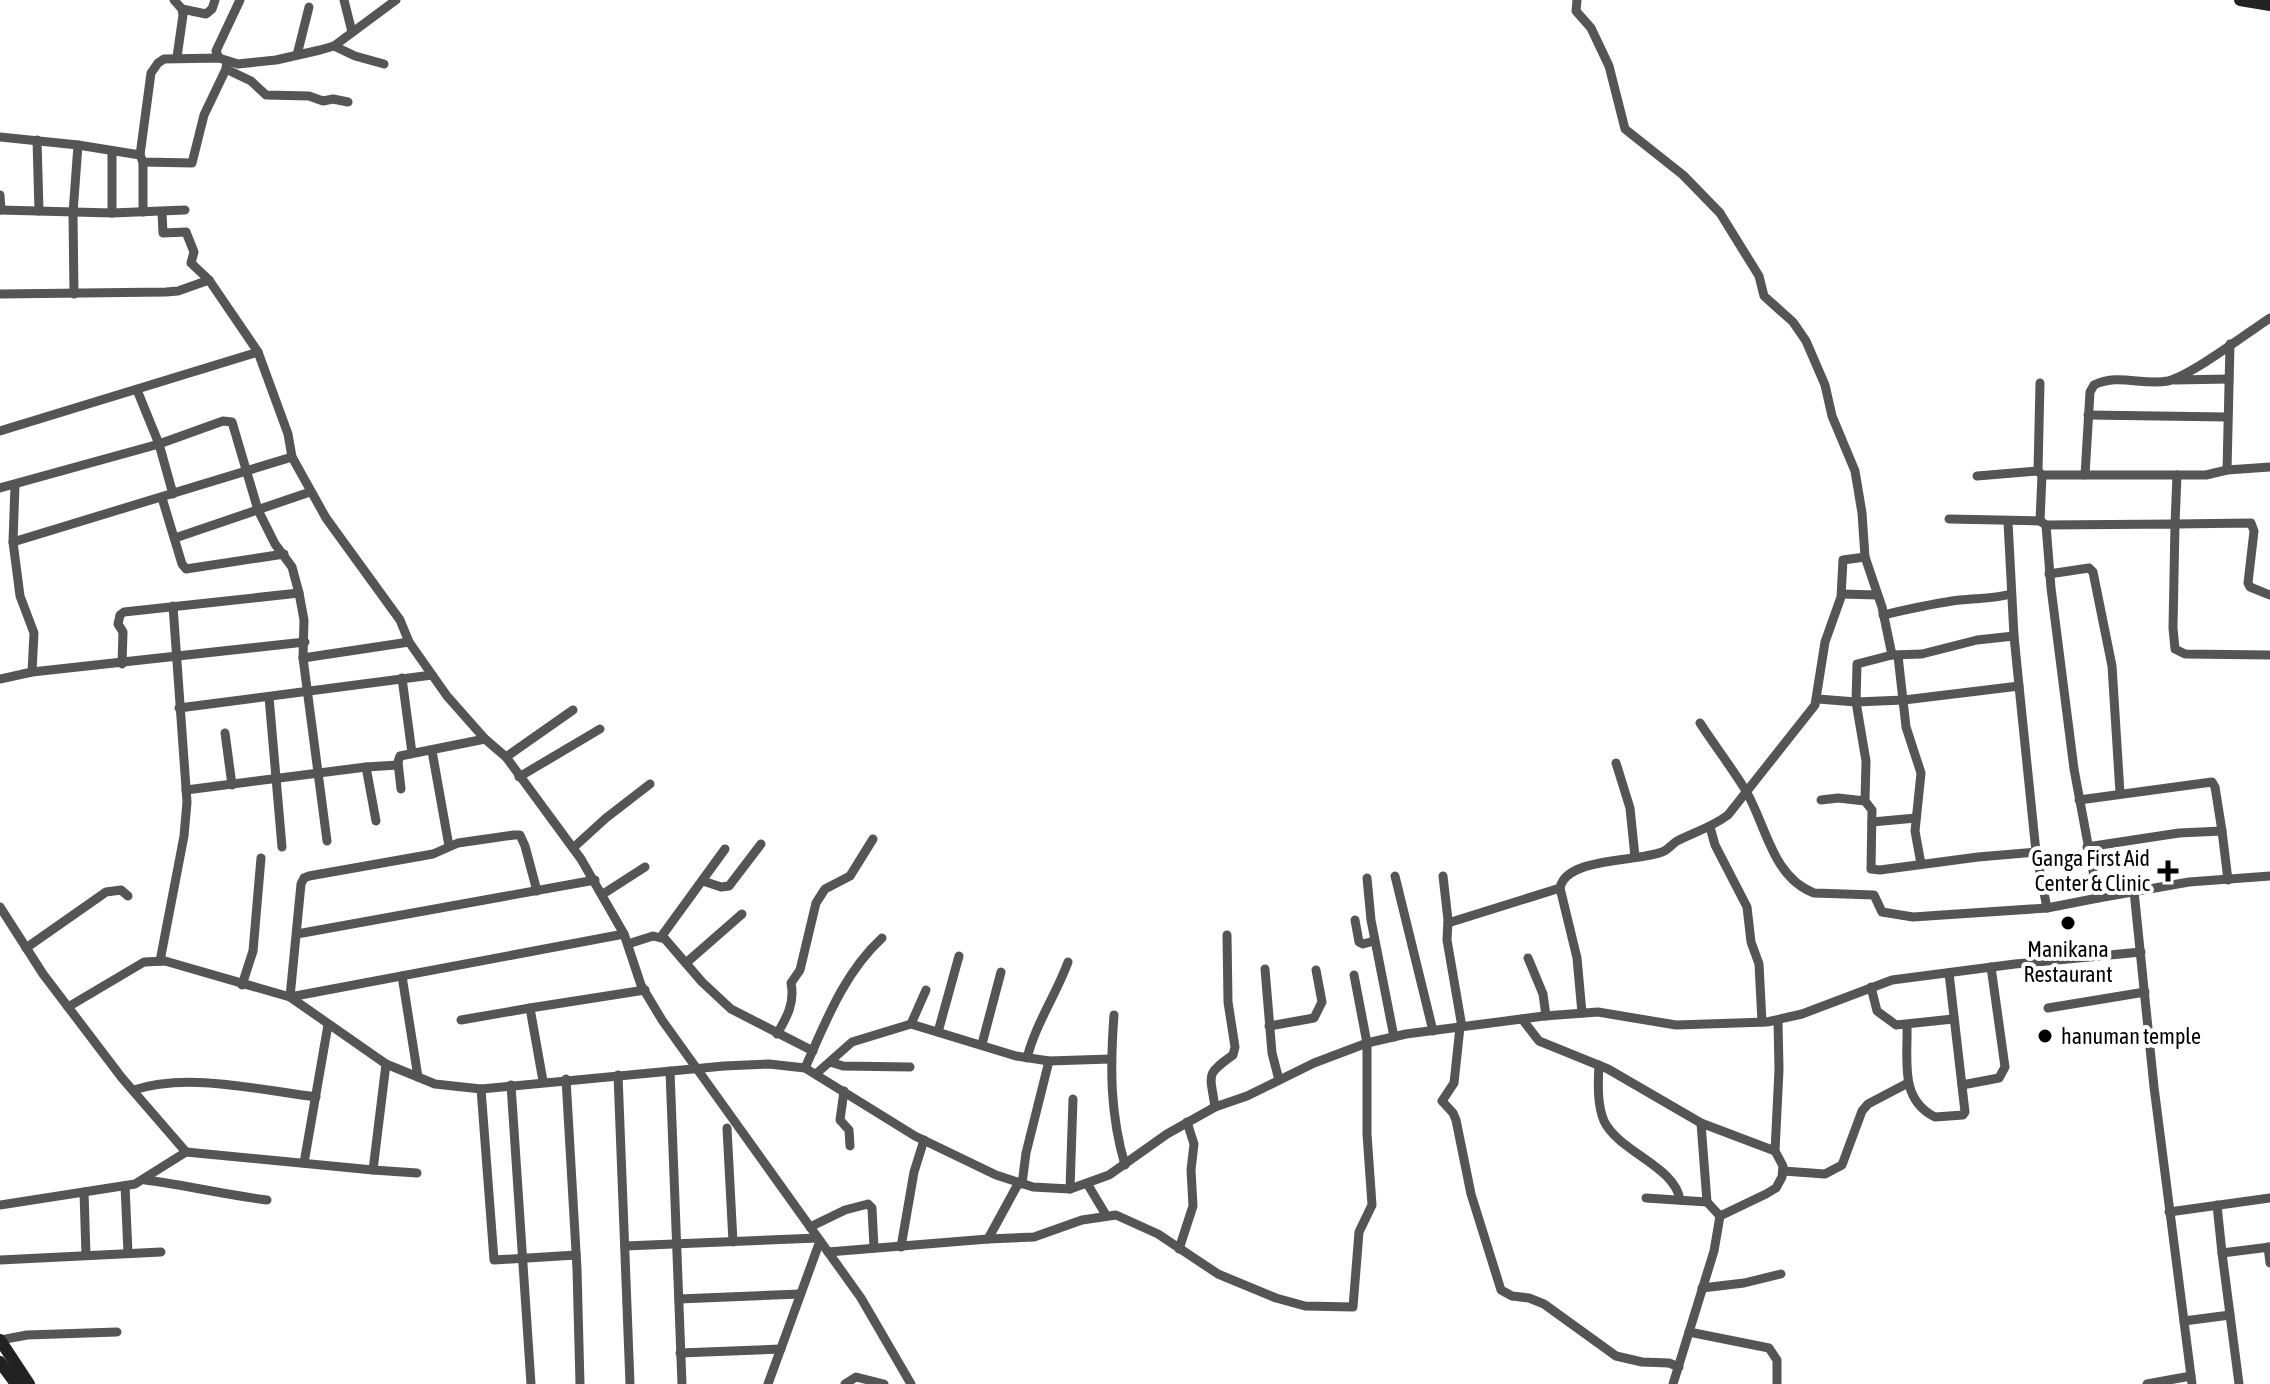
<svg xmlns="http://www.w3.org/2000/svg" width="2270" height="1384" viewBox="0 0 2270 1384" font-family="'Asap Condensed',sans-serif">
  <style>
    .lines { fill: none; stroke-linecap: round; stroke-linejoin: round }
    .street { stroke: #555; stroke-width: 9 }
    .secondary { stroke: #222; stroke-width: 12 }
    .poi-dot { fill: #000; stroke: #fff; stroke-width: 3 }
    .labels { text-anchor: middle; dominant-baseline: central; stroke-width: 8; stroke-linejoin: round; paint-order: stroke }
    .poi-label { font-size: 22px; fill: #000; stroke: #fff; text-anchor: end }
  </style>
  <rect width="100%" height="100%" fill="#fff"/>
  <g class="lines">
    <g class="street">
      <polyline points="174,0 182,9 183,15 177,57"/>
      <polyline points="344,0 352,32"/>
      <polyline points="1577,0 1576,11 1591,28 1609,66 1625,129 1683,175 1720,213 1759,276 1764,296 1793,322 1806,341 1825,385 1832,416 1855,471 1862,513 1865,557 1882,607 1892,655 1922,654 1977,640 2014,636"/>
      <polyline points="182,9 206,14 212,9 215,0"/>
      <polyline points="334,46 355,56 384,64"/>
      <polyline points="297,55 309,7"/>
      <polyline points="219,58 216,51 240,0"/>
      <polyline points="226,69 251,81 266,95 309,96 323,101 333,99 348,102"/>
      <polyline points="0,137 78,145 140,155 143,162 192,163 204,115 226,69 227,61"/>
      <polyline points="37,140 39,211"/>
      <polyline points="112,152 112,213"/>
      <polyline points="140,155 151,73 158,63 164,59 219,58 238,64 276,60 320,50 334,46 396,0"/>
      <polyline points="143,162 143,212"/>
      <polyline points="0,195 1,210"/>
      <polyline points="0,210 112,213 185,210"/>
      <polyline points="162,213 163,233 186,232 194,252 191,263 209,280 258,352 288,434 292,457 326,518 400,620 409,642 447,696 485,739 506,757 581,859 624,934 641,985 662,1020 861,1298 911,1384"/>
      <polyline points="0,294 166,292 178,291 209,280"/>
      <polyline points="74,294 73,213 78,145"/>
      <polyline points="2175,380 2229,379"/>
      <polyline points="137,390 159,444 173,494"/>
      <polyline points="2088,415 2227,417"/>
      <polyline points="0,431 258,352"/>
      <polyline points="2227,470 2230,344"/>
      <polyline points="2038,471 2040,383"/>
      <path d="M2085 475 2090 392 2094 385C2118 373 2143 386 2168 381 2192 375 2247 333 2270 318"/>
      <polyline points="2177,475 2175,524 2251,523 2254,531 2248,583 2250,587 2270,595"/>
      <polyline points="1977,476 2038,471 2042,475 2206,475 2227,470 2270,467"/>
      <polyline points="15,485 13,542 292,457"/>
      <polyline points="0,488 159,444 223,421 232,422 258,510 275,544 292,567 299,593 304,620 303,658 327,841"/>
      <polyline points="162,498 182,564 186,569 284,554"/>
      <polyline points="1949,519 2040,521 2046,525 2175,524 2173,628 2175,649 2185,654 2270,655"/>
      <polyline points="2040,521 2042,475"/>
      <polyline points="2008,522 2014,636 2019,686"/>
      <polyline points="2046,525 2051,588 2074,769 2098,898 2189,882 2270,876"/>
      <polyline points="175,538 310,492"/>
      <polyline points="13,542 20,596 34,633 32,672"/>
      <polyline points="2049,574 2089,568 2093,572 2112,666 2120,793"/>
      <polyline points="1842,594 1877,595"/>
      <path d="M1883 615C1909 609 1934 603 1960 600 1978 598 1993 599 2011 594"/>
      <polyline points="1892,655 1857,664 1856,702 1904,700 2019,686 2036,852"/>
      <polyline points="1898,656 1906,727 1921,773 1915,831 1921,864"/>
      <polyline points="303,658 409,642"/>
      <polyline points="122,664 123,632 118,624 120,615 124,612 299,593"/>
      <polyline points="402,678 412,753"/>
      <polyline points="0,679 32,672 305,642"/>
      <polyline points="269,697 282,847"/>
      <polyline points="1818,699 1856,702 1866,761 1865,801 1872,810 1871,869 1880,870 1978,857 2036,852 2047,908"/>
      <polyline points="179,708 432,675"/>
      <path d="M1700 723C1715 746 1732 768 1746 791 1766 825 1772 877 1814 893L1874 895 1882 912 1913 917 2047 908 2098 898"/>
      <polyline points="225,733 232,785"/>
      <polyline points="432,751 449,846"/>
      <polyline points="506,757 573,710"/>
      <polyline points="1616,763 1630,808 1635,857"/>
      <polyline points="366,767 376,821"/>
      <polyline points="519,777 600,729"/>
      <polyline points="401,789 398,762 400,756 485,739"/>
      <polyline points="186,790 366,767 398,765"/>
      <polyline points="1821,800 1838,798 1865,801"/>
      <polyline points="2079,800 2212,782 2215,787 2222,831"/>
      <polyline points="1872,822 1916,818"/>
      <polyline points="1710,827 1715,845 1747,907 1751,942 1759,964 1762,1022"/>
      <polyline points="2087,847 2179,833 2222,831 2228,880"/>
      <polyline points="573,848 606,818 650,784"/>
      <polyline points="1395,876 1433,1031"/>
      <polyline points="1443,876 1448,920 1447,940 1462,1027"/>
      <polyline points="1367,878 1371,920 1394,1037"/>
      <polyline points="703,881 721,887 729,886 761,844"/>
      <path d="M1560 888C1566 857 1637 862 1662 852 1668 850 1672 844 1677 841 1695 832 1712 827 1728 815L1815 705 1825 642 1841 597 1843 560 1865 557"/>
      <polyline points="2134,891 2154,1087 2192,1384"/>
      <polyline points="603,894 645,867"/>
      <polyline points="0,907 43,974 122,1078 186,1152"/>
      <polyline points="1355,920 1359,942 1363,944 1374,941"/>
      <polyline points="1448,923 1560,888 1577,958 1582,1013"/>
      <polyline points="297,934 595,880"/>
      <polyline points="661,937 725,849"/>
      <polyline points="628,944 653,936 665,939 702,982 731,1009 813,1051"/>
      <polyline points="26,948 106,892 121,890 128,896"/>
      <polyline points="1528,958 1543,994 1546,1016"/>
      <polyline points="160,961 184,836 187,802 173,606"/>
      <polyline points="686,963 742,914"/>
      <polyline points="1265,969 1272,1053 1279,1080"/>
      <polyline points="402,976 418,1077"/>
      <polyline points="242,985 253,951 261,858"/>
      <polyline points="1871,987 1877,1011 1896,1025 1953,1019"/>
      <polyline points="290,997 301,884 304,878 309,876 433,854 458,843 514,835 520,835 525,846 537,891"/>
      <polyline points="290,997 624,934"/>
      <polyline points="68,1007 144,962 165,961 290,997 386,1064 435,1084 481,1089 724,1066 769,1064 805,1068 915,1136 996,1175 1033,1187 1070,1189 1109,1175 1167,1134 1215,1107 1247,1096 1314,1063 1367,1043 1406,1034 1544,1016 1598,1012 1676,1025 1767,1022 1802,1014 1892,980 2015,964 2141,952"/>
      <polyline points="2048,1008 2145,992"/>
      <path d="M1114 1015C1110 1068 1110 1114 1125 1165"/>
      <polyline points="1522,1019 1539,1041 1608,1069 1701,1123 1775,1151"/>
      <polyline points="461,1020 530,1008"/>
      <polyline points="911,1024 926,990"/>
      <polyline points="1269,1026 1314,1018 1322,1002 1316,970"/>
      <path d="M1907 1026C1908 1061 1899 1099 1935 1117L1963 1115 1965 1112 1949 973"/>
      <polyline points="1460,1027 1454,1083 1442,1101 1453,1113 1456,1120 1471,1194 1501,1290 1512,1296 1529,1298 1544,1304 1616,1356 1642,1362 1669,1363 1679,1367"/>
      <polyline points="938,1032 959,956"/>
      <path d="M777 1034C787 1017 795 1003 791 983L800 970 816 903 825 889 850 876 873 839"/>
      <polyline points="982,1044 1001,972"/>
      <path d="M1027 1058C1036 1023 1056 995 1068 962"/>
      <polyline points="830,1062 843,1066 910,1067"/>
      <path d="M1599 1065C1598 1083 1597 1104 1604 1121 1619 1152 1675 1166 1680 1200"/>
      <path d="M805 1068C826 1021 844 973 882 938"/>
      <polyline points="670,1071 682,1384"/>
      <polyline points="817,1073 852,1042 911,1024 1016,1056 1049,1061"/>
      <polyline points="618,1075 630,1384"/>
      <polyline points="566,1079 577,1269 580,1384"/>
      <polyline points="543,1081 530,1008 645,990"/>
      <polyline points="511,1085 531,1384"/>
      <polyline points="1962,1085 1999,1078 2005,1067 1991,967"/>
      <polyline points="481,1089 494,1260 576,1255"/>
      <path d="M134 1090C187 1072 260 1090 316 1097"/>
      <polyline points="844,1091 840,1120 849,1130 850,1146"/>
      <path d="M1215 1107C1210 1073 1205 1075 1233 1055L1235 1047 1228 1002 1227 935"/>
      <polyline points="1701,1123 1707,1202"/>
      <polyline points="727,1128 733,1242"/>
      <polyline points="304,1163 328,1025"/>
      <polyline points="373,1170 417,1173"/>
      <polyline points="1783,1171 1825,1174 1842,1165 1862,1111 1868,1104 1908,1083"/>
      <path d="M145 1180C186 1185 226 1195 267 1200"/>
      <polyline points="1022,1184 1026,1153 1049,1061 1110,1059"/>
      <polyline points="1088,1185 1106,1215"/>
      <polyline points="125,1186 128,1253"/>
      <polyline points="1070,1189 1073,1099"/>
      <polyline points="84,1192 86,1255"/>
      <polyline points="1646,1198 1707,1202 1720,1216 1714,1251 1673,1384"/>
      <polyline points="0,1205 135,1184 186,1152 373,1170 386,1064"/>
      <polyline points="2217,1205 2222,1253 2270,1247"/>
      <polyline points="2169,1212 2270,1198"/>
      <polyline points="1720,1216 1766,1194 1776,1188 1782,1177 1783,1166 1775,1151 1779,1070 1778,1021"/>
      <polyline points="810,1227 845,1210 868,1204 872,1208 874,1248"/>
      <polyline points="988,1239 1034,1237 1082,1220 1116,1215 1158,1234 1218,1274 1276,1298 1305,1306 1353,1307 1359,1232 1372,1205 1367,1134 1367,1043 1354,975"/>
      <polyline points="625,1246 818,1238"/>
      <polyline points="901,1247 914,1172 924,1140"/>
      <polyline points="2268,1247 2270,1263"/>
      <polyline points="1179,1249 1193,1206 1191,1170 1194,1144 1187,1122"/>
      <polyline points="828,1252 988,1239 1018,1184"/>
      <polyline points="2222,1253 2239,1384"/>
      <polyline points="0,1260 161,1252"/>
      <polyline points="1702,1288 1744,1283 1781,1274"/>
      <polyline points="679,1299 800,1294"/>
      <polyline points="2184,1321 2230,1315"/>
      <polyline points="1689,1332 1769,1348 1777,1360 1777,1384"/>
      <polyline points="0,1340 27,1335 117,1332"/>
      <polyline points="680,1353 781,1349"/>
      <polyline points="768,1384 820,1241"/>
      <polyline points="845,1384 856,1377 884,1384"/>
      <polyline points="2147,1384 2191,1376"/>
    </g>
    <g class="secondary">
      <polyline points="2240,0 2270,5"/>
      <polyline points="0,1340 29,1384"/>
      <polyline points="0,1362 16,1384"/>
    </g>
  </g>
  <g class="poi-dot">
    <path d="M2164 859h8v8h8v8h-8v8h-8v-8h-8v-8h8z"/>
    <circle cx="2068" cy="923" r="8"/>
    <circle cx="2045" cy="1036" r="8"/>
  </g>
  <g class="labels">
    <g class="poi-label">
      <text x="2150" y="858">Ganga First Aid<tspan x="2150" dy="25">Center &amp; Clinic</tspan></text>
      <text x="2068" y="949" text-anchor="middle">Manikana<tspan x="2068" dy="25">Restaurant</tspan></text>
      <text x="2061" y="1036" text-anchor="start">hanuman temple</text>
    </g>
  </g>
</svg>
